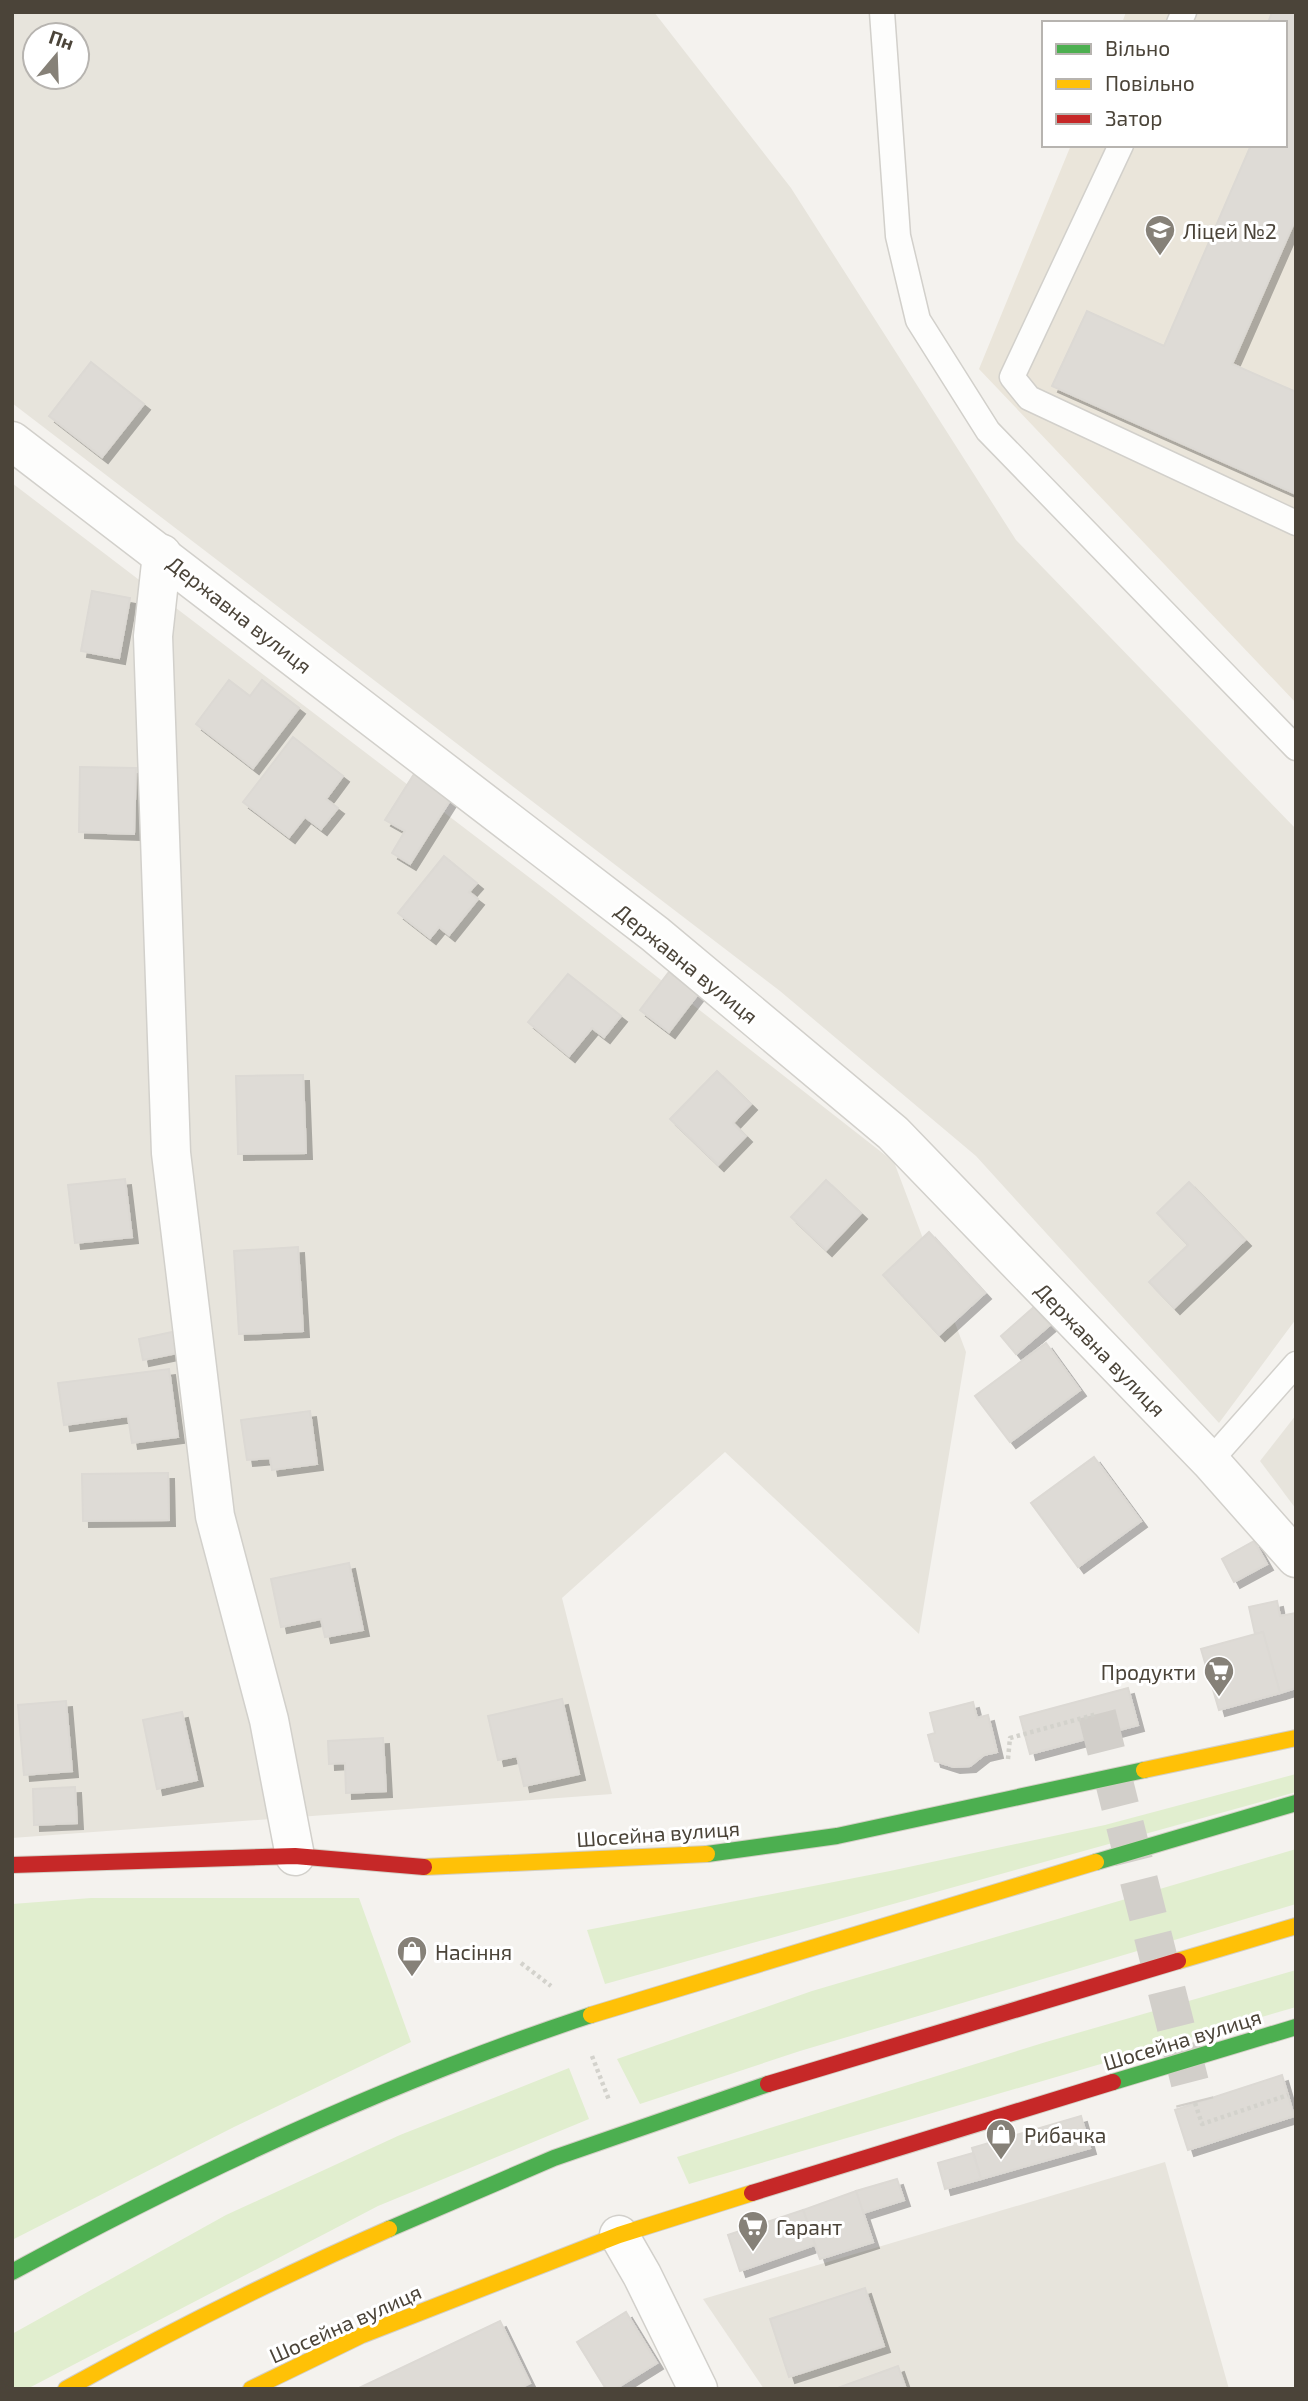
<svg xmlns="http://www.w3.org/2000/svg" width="1308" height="2401" viewBox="0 0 1308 2401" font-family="'Exo 2',sans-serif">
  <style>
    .residential { fill: #e7e4dc; fill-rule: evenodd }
    .education { fill: #eae5da }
    .green { fill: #e1eecf }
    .building { fill: #dedbd6; stroke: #dcd9d4; stroke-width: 2; filter: url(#shadow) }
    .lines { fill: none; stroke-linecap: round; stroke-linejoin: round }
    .street-tunnel { stroke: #d2cfca; stroke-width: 38; stroke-dasharray: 38 19; stroke-linecap: butt }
    .lane-casing { stroke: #d2d0cb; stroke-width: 27 }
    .street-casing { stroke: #d2d0cb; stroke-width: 41 }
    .fast-casing { stroke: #d3cfc5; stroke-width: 18 }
    .slow-casing { stroke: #d3cfc5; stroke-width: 18 }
    .jam-casing { stroke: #d3cfc5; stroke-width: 18 }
    .path { stroke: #d3d2cc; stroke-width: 4.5; stroke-dasharray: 3.5 3.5; stroke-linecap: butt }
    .lane { stroke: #fdfdfc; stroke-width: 24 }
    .street { stroke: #fdfdfc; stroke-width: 38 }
    .fast { stroke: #4caf50; stroke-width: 16 }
    .slow { stroke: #ffc107; stroke-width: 16 }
    .jam { stroke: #c62828; stroke-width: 16 }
    .labels { text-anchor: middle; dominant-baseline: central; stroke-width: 6; stroke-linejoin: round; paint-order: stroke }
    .poi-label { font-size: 21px; fill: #4b4439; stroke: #fff; text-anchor: start }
    .street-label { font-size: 21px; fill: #4b4439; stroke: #fff }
  </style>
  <defs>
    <filter id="shadow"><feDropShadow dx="6" dy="6" stdDeviation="0" flood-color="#0004"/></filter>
  </defs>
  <rect width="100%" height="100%" fill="#f4f2ee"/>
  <g class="residential">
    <path d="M12 12H654L791 188 1016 540 1296 829V1319L1219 1423 976 1156 780 991 12 403ZM35 35H77V77H35Z"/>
    <polygon points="12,483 551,894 894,1162 966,1352 919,1634 725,1452 562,1598 612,1794 12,1838"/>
    <polygon points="1296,1415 1296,1509 1260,1461"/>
    <polygon points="1165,2162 1229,2389 764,2389 703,2299"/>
  </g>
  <polygon class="education" points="1126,12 1296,12 1296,703 979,369 1071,145 1285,145 1285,23 1122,23"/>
  <g class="green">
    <polygon points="1296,1774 1296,1792 605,1984 587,1930 890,1871 1105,1825"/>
    <polygon points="1296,1849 1296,1904 800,2051 640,2104 617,2059 812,1991"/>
    <polygon points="91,1898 359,1898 411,2042 234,2127 12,2240 12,1904"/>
    <polygon points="1296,1970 1296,2007 689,2184 677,2157 1046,2042"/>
    <polygon points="569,2068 589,2119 378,2206 27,2389 12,2389 12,2334 226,2215 400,2135"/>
  </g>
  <g class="building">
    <polygon points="1272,12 1296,12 1296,218 1232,364 1296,392 1296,494 1052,386 1087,311 1164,346 1251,145 1285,145 1285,23 1268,23"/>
    <polygon points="91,362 144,404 102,457 49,416"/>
    <polygon points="92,591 130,598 119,658 81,651"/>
    <polygon points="229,680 250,696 262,680 299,708 253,768 196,724"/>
    <polygon points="293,737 343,776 326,799 338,808 321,829 305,817 289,837 243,802"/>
    <polygon points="80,767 136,768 134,834 79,832"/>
    <polygon points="414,774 452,797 410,864 392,853 405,831 385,820"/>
    <polygon points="444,856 477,883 469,892 478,899 449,935 439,927 430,938 398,913"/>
    <polygon points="669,972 698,994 669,1032 640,1010"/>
    <polygon points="568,974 621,1016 604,1037 592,1028 569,1056 528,1022"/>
    <polygon points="717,1071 751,1104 733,1123 746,1136 718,1165 670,1119"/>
    <polygon points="303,1075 306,1153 238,1154 236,1076"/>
    <polygon points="125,1179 132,1237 75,1243 68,1185"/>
    <polygon points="826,1180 861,1213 826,1250 791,1217"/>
    <polygon points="1189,1182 1245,1240 1174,1308 1149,1282 1188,1245 1157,1213"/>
    <polygon points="929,1232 985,1293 939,1335 883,1275"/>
    <polygon points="298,1247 303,1331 239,1334 234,1251"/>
    <polygon points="1034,1307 1050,1325 1016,1354 1001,1336"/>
    <polygon points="177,1331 182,1352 143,1360 139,1339"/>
    <polygon points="1046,1343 1080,1390 1010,1442 975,1396"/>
    <polygon points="169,1369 178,1437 132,1443 128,1416 64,1425 58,1383"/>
    <polygon points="310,1411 317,1464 272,1470 270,1458 247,1460 241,1420"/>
    <polygon points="1094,1457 1141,1521 1078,1567 1031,1503"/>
    <polygon points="168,1473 169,1520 83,1521 82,1474"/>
    <polygon points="1254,1541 1267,1564 1234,1582 1222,1559"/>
    <polygon points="349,1563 363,1630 325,1637 321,1619 281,1627 271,1579"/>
    <polygon points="1277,1601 1280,1616 1296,1613 1296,1688 1280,1693 1263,1632 1255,1634 1249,1607"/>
    <polygon points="1263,1632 1280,1693 1219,1710 1201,1649"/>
    <polygon points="1128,1688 1138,1725 1030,1754 1020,1717"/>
    <polygon points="562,1699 579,1774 524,1786 517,1756 498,1760 488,1716"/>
    <polygon points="66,1701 72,1771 24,1775 18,1705"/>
    <polygon points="973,1702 977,1718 988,1715 997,1752 984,1755 970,1766 954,1767 935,1761 928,1735 935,1733 930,1713"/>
    <polygon points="182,1712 197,1780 157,1789 143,1720"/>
    <polygon points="383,1738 386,1791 346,1793 345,1763 329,1764 328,1741"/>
    <polygon points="75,1787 77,1823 34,1825 33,1789"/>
    <polygon points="1282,2075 1294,2116 1188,2150 1175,2110"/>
    <polygon points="1081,2116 1090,2148 981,2179 972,2148"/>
    <polygon points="973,2153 981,2179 945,2189 938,2163"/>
    <polygon points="897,2179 904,2200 863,2213 856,2191"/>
    <polygon points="856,2191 873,2242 820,2259 803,2210"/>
    <polygon points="803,2210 815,2245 740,2271 728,2235"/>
    <polygon points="865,2288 884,2346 789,2377 770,2319"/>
    <polygon points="626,2312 657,2363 615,2389 606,2389 577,2342"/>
    <polygon points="500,2321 530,2383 518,2389 357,2389"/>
    <polygon points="898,2366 906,2389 835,2389"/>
  </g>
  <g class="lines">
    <polyline class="street-tunnel" points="1097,1714 1195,2103"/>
    <g class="lane-casing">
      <g id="lane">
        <polyline points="882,12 898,236 918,320 988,431 1296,748"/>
        <polyline points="1179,23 1184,12"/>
        <polyline points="1121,145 1012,377 1029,398 1296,523"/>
        <polyline points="1210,1461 1296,1364"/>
      </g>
    </g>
    <g class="street-casing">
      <g id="street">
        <polyline points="12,441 655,934 893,1133 1210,1461 1296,1558"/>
        <polyline points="162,554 153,636 171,1153 215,1516 269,1720 295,1856"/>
        <polyline points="619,2235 642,2275 698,2389"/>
      </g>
    </g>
    <g class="fast-casing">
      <g id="fast">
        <polyline points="707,1854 837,1836 1144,1770"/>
        <polyline points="1096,1862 1296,1803"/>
        <polyline points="1113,2082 1296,2027"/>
        <polyline points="389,2229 554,2158 768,2084"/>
        <path d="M12 2272C198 2171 390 2081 591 2015"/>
      </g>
    </g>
    <g class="slow-casing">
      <g id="slow">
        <polyline points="1144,1770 1296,1738"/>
        <polyline points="424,1867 707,1854"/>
        <polyline points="1178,1961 1296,1926"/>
        <polyline points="591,2015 1096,1862"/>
        <path d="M66 2389C171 2331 279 2277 389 2229"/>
        <polyline points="251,2389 362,2335 619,2235 752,2193"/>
      </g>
    </g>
    <g class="jam-casing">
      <g id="jam">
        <polyline points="12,1865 295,1856 424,1867"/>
        <polyline points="768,2084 1178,1961"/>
        <polyline points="752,2193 1113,2082"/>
      </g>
    </g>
    <g class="path">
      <polyline points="1008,1759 1010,1738 1097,1714"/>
      <polyline points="521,1963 551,1986"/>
      <polyline points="592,2056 609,2100"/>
      <polyline points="1195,2103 1202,2124 1288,2095"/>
    </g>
    <use href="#lane" class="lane"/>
    <use href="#street" class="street"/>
    <use href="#fast" class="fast"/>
    <use href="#slow" class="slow"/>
    <use href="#jam" class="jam"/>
  </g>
  <defs>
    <g id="school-pin" transform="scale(1.575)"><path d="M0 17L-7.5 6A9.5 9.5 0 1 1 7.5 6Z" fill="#868178" stroke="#fff"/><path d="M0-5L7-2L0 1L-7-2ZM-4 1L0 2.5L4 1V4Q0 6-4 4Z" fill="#fff"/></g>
    <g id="supermarket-pin" transform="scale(1.575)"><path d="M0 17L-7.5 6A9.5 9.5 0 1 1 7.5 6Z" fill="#868178" stroke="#fff"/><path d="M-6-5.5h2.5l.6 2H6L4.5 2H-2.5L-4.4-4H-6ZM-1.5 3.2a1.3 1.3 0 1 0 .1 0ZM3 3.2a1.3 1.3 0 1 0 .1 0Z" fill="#fff"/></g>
    <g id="shop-pin" transform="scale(1.575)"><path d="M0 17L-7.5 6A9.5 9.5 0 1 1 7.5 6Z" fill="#868178" stroke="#fff"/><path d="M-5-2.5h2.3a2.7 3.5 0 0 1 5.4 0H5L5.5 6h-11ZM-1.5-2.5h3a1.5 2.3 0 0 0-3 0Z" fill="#fff"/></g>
  </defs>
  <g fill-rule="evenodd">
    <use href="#school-pin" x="1160" y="230"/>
    <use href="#supermarket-pin" x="1219" y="1671"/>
    <use href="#shop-pin" x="412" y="1951"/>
    <use href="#shop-pin" x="1001" y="2134"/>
    <use href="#supermarket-pin" x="753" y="2226"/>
  </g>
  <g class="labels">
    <g class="poi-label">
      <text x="1183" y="230">Ліцей №2</text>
      <text x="1196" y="1671" text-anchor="end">Продукти</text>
      <text x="435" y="1951">Насіння</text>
      <text x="1024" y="2134">Рибачка</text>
      <text x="776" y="2226">Гарант</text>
    </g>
    <g class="street-label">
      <text transform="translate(240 614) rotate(38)">Державна вулиця</text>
      <text transform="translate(687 963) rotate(39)">Державна вулиця</text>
      <text transform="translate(1101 1349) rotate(46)">Державна вулиця</text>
      <text transform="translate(658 1833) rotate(-4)">Шосейна вулиця</text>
      <text transform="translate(1182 2039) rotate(-17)">Шосейна вулиця</text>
      <text transform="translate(345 2323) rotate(-24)">Шосейна вулиця</text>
    </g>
  </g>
  <rect width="1308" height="2401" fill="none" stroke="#4b4439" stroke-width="28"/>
  <rect x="1042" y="21" width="245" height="126" fill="#ffffff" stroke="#b7b4b0" stroke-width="2"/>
  <rect x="1056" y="44" width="35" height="10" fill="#4caf50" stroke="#b7b4b0" stroke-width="2"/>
  <text x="1105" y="56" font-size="21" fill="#4b4439">Вільно</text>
  <rect x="1056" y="79" width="35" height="10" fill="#ffc107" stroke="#b7b4b0" stroke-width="2"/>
  <text x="1105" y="91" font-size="21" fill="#4b4439">Повільно</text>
  <rect x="1056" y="114" width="35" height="10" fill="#c62828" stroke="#b7b4b0" stroke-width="2"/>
  <text x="1105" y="126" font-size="21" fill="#4b4439">Затор</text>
  <g transform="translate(56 56) rotate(19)"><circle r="33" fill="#ffffff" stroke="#b7b4b0" stroke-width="2"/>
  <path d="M0-5L12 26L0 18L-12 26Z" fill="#868178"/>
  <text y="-10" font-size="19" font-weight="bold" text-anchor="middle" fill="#4b4439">Пн</text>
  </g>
</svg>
